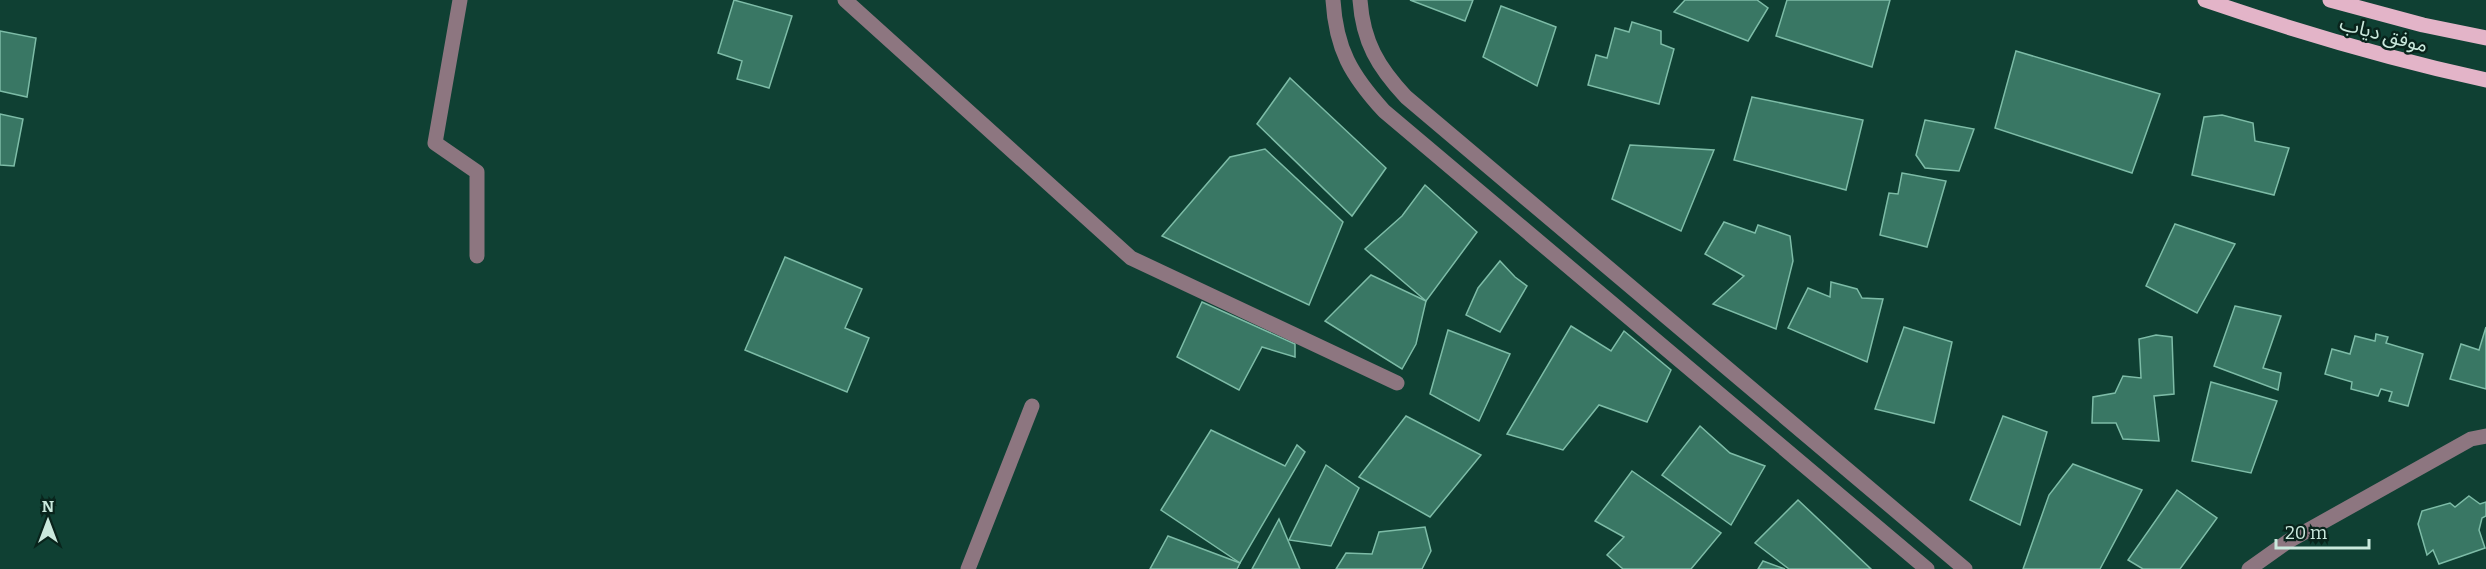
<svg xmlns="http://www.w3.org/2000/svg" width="2486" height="569" viewBox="0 0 2486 569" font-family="Bitter,'Noto Sans Arabic',serif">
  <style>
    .building { fill: #397764; stroke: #7dbca7; stroke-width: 1.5 }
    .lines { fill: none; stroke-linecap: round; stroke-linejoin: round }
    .minor { stroke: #8d7680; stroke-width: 15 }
    .major { stroke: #e3b4c8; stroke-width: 15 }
    .labels { text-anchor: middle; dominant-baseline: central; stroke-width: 5; stroke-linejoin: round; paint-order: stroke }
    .street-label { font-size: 20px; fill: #cae9dd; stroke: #09241c }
  </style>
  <rect width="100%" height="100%" fill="#0f4033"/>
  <g class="building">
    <polygon points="734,0 792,16 769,88 737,79 742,61 718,53"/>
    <polygon points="1410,0 1473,0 1465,21"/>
    <polygon points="1685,0 1757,0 1768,8 1748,41 1674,12"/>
    <polygon points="1787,0 1890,0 1872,67 1776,36"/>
    <polygon points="1501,6 1556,27 1537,86 1483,57"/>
    <polygon points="1632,22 1661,31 1661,44 1674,49 1659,104 1588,85 1596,55 1607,58 1615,28 1629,32"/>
    <polygon points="0,31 36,38 27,97 0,91"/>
    <polygon points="2016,51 2160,94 2132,173 1995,128"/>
    <polygon points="1290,78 1386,168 1352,216 1257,124"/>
    <polygon points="1752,97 1863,120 1846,190 1734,160"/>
    <polygon points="0,114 23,119 14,166 0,165"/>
    <polygon points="2222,115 2253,123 2255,141 2289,148 2274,195 2192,175 2204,117"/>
    <polygon points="1925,120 1974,129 1959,171 1925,168 1916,155"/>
    <polygon points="1630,145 1714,150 1681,231 1612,199"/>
    <polygon points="1265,149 1343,222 1309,305 1162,236 1230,157"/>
    <polygon points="1902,173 1946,181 1927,247 1880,235 1889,193 1898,194"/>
    <polygon points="1425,185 1477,232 1426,301 1365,249 1402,216"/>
    <polygon points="1724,222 1755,233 1758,225 1790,236 1793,261 1776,329 1713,304 1744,276 1705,254"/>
    <polygon points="2175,224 2235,244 2197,313 2146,286"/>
    <polygon points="785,257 862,289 845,328 869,338 847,392 745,350"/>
    <polygon points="1500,261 1515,277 1527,286 1500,332 1466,315 1478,288"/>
    <polygon points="1371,275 1426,301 1416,344 1402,369 1325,321"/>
    <polygon points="1831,282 1857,289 1862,298 1883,299 1867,362 1788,328 1808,288 1830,297"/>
    <polygon points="1202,302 1295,344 1295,357 1262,347 1239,390 1177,357"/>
    <polygon points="2235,306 2281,316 2263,368 2281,373 2278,390 2214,366"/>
    <polygon points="1571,326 1611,351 1624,331 1671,370 1647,422 1599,405 1563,450 1507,434"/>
    <polygon points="1904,327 1952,342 1934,423 1875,409"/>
    <polygon points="2486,327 2486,389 2450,379 2461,344 2479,350"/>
    <polygon points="1448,330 1510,354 1479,421 1430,394"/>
    <polygon points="2376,334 2388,337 2386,343 2423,354 2408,406 2389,401 2392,392 2381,389 2378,396 2351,389 2352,382 2325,374 2332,349 2350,354 2355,336 2375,341"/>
    <polygon points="2156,335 2172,337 2174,394 2154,396 2159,441 2123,439 2116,423 2092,423 2093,397 2115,393 2123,376 2141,378 2139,339"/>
    <polygon points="2211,382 2277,401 2251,473 2192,461"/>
    <polygon points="1406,416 1481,455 1430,517 1359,477"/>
    <polygon points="2003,416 2047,432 2020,525 1970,500"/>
    <polygon points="1700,426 1730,453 1765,466 1731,525 1662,475"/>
    <polygon points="1211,430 1285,466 1297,445 1305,452 1240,563 1161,510"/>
    <polygon points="2073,464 2142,490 2100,569 2023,569 2049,495"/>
    <polygon points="1326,465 1359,488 1331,546 1289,540"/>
    <polygon points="1632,471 1721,533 1691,569 1623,569 1607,555 1624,537 1595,521"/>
    <polygon points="2177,490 2217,518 2180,569 2143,569 2128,560"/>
    <polygon points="2469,496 2480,504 2486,502 2486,516 2482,518 2479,530 2485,548 2439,564 2433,550 2427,555 2418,524 2422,511 2450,503 2455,507"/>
    <polygon points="1798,500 1871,569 1789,569 1755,543"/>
    <polygon points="1279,519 1300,569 1252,569"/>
    <polygon points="1425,527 1431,551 1422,569 1336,569 1346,553 1372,554 1379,532"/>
    <polygon points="1168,536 1240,563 1237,569 1150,569"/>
    <polygon points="1763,561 1785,569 1758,569"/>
  </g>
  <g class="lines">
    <g class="minor">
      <polyline points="460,0 435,143 477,172 477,256"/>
      <polyline points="845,0 1131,258 1397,383"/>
      <path d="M1333 0C1336 49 1351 75 1384 111L1927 569"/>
      <path d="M1360 0C1363 42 1378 67 1406 97L1965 569"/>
      <polyline points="968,569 1032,406"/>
      <polyline points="2249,569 2287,542 2471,439 2486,436"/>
    </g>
    <g class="major">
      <path d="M2205 0C2298 32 2390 59 2486 80"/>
      <polyline points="2330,0 2423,25 2486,38"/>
    </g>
  </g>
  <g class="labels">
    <g class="street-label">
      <text transform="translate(2384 34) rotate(15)">موفق دياب</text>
    </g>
  </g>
  <g transform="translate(48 521)" stroke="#09241c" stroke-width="4.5" paint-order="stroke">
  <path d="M0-4.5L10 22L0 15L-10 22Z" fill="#cae9dd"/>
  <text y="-9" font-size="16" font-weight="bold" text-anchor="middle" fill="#cae9dd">N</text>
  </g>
  <path d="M2276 539v9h93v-9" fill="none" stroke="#cae9dd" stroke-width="3"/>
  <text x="2285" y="539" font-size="18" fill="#cae9dd" stroke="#09241c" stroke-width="4.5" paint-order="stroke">20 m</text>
</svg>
